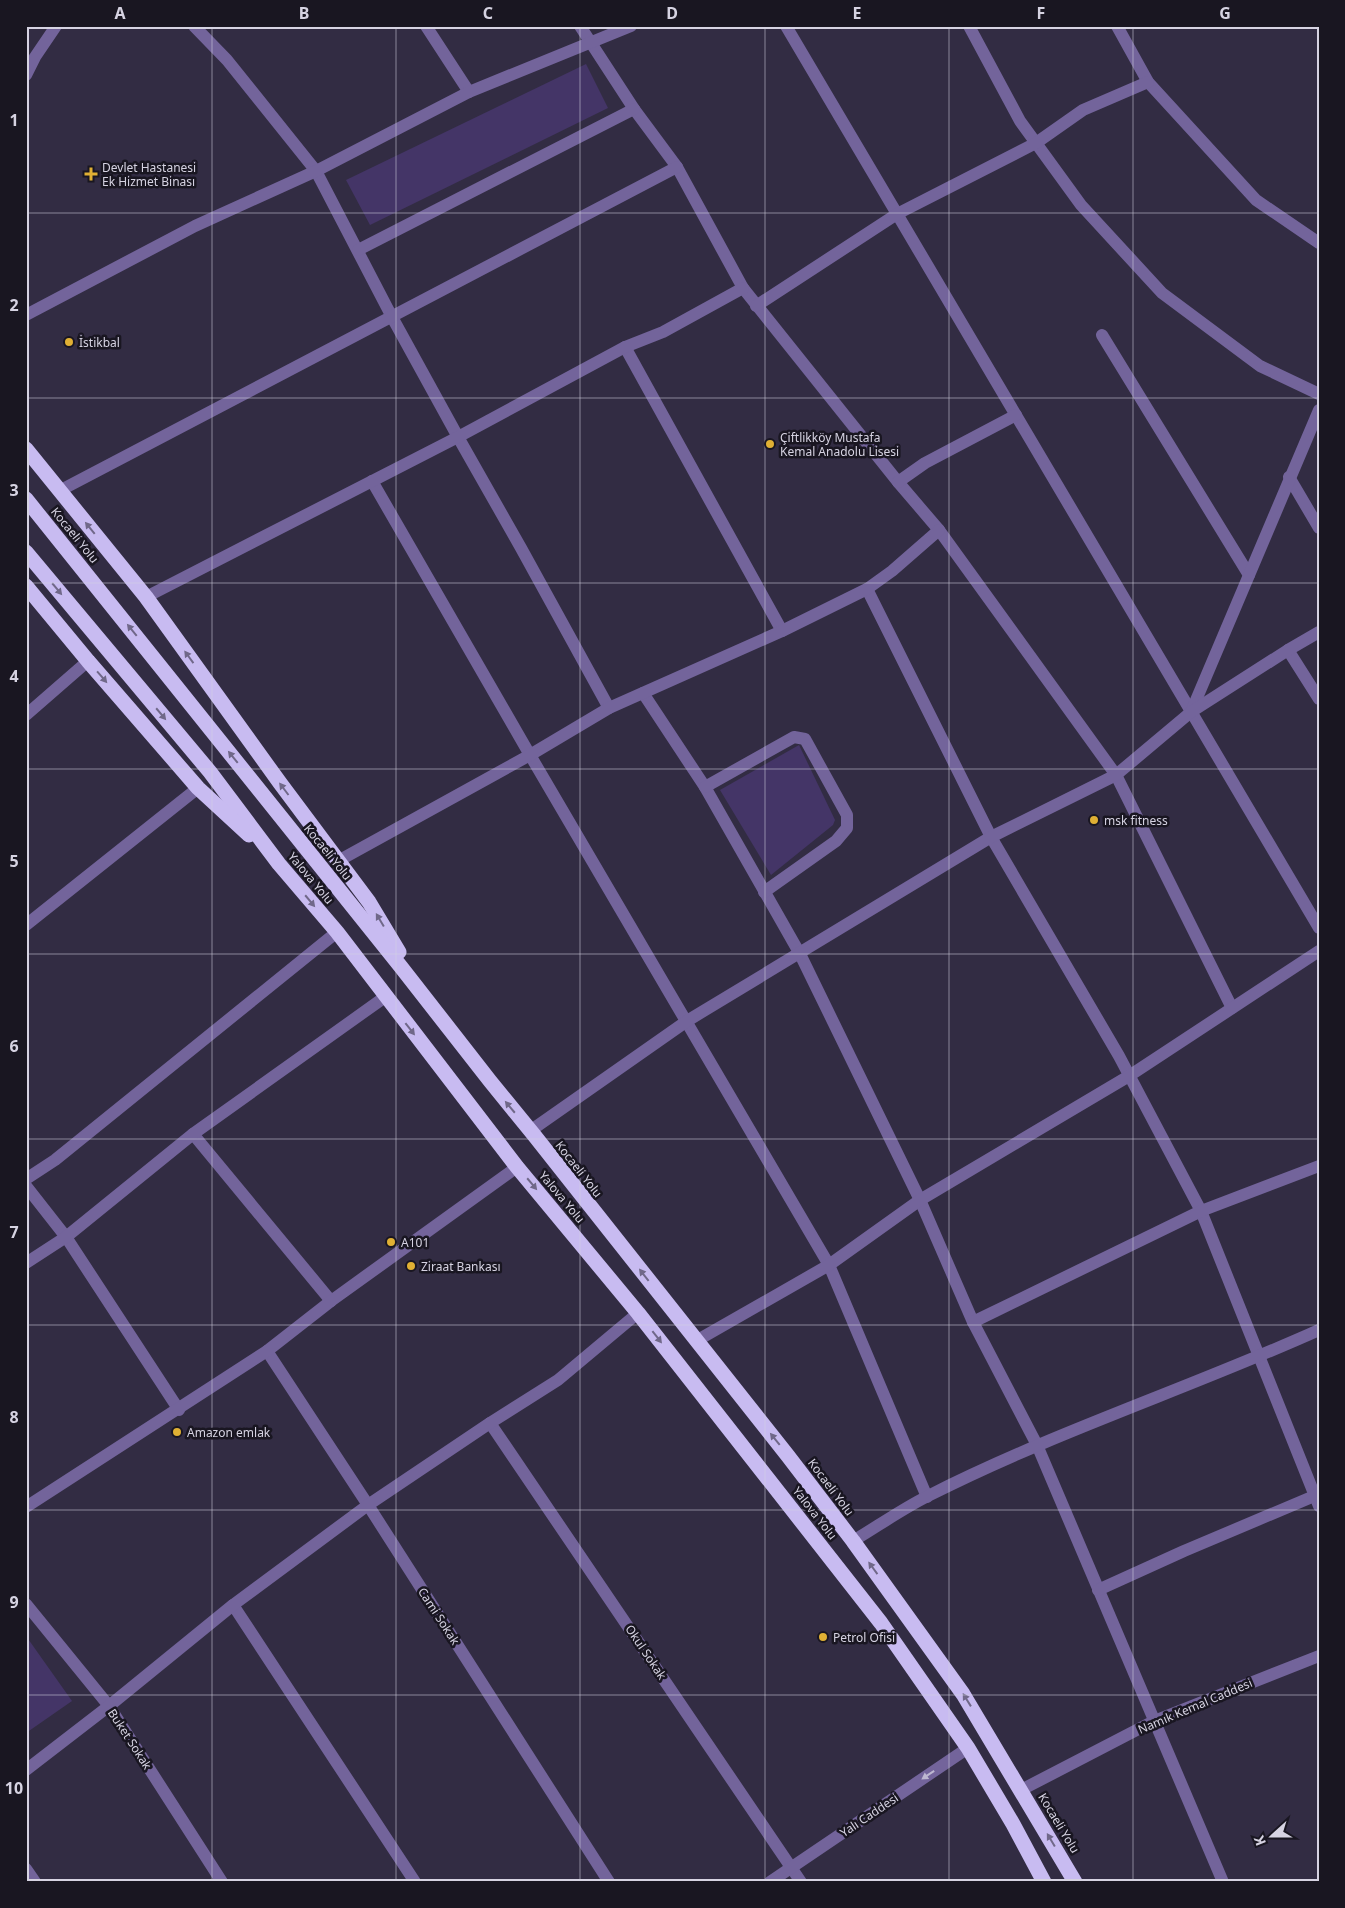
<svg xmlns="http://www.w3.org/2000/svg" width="1345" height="1908" viewBox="0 0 1345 1908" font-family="'Noto Sans',sans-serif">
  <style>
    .green { fill: #443567 }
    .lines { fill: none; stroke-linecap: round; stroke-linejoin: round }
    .minor { stroke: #73649b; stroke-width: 12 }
    .highway { stroke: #c8bbf1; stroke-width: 15 }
    .oneway { fill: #706889 }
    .oneway2 { fill: #bdb7d0 }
    .grid { fill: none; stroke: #d6d3e2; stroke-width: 1; stroke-opacity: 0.55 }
    .poi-dot { fill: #e0b034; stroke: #191621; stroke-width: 2 }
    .labels { text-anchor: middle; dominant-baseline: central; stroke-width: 5; stroke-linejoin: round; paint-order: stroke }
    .poi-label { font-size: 12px; fill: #d6d3e2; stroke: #191621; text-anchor: start }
    .street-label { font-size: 12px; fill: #d6d3e2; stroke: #191621 }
    .neatline { fill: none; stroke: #d6d3e2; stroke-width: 2 }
    .grid-label { font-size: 16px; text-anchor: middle; font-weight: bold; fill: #d6d3e2 }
  </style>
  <rect width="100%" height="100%" fill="#322c43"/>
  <g class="green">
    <polygon points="586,64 608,108 370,225 346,180"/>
    <polygon points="799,745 835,820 833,825 771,875 720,790"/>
    <polygon points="26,1636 72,1701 26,1733"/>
  </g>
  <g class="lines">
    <g class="minor">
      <polyline points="194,26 227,60 316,171 392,317 458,437 521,548 609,708"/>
      <polyline points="426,26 469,92"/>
      <polyline points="580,26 634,109 677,167 743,288 898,482 939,530 1116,775 1232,1008"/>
      <polyline points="786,26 1319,928"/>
      <polyline points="969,26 1020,121 1081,205 1162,293 1260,366 1319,394"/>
      <polyline points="1117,26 1148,82 1256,200 1319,243"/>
      <polyline points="26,75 35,57 56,26"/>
      <polyline points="358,250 634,109"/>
      <polyline points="756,306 897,214 1036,143 1083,110 1148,82"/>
      <polyline points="26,315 195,226 316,171 469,92 631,26"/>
      <polyline points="1102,335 1249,575"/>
      <polyline points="625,347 782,631"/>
      <polyline points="1289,477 1319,528"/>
      <polyline points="372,481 530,755 829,1265 927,1497"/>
      <polyline points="898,482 925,463 1016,415"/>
      <polyline points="59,491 677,167"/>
      <polyline points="867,589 991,837 1119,1056 1201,1211 1319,1506"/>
      <polyline points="146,597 458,437 625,347 663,332 743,288"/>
      <polyline points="1288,650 1319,699"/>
      <polyline points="643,693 705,787 800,954 920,1200 973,1322 1037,1445 1223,1882"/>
      <polyline points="1191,712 1319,410"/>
      <polyline points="26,715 88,661"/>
      <polyline points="705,787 794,737 805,739 847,815 847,828 836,841 764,892"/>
      <polyline points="338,861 530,755 609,708 782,631 867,589 892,571 939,530"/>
      <polyline points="26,925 198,788"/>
      <polyline points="530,1131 687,1021 991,837 1116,775 1191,712 1288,650 1319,632"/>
      <polyline points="193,1134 331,1301"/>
      <polyline points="26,1179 55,1160 337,932"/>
      <polyline points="26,1186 66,1237 179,1410"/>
      <polyline points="26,1263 66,1237 193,1134 385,997"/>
      <polyline points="973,1322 1201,1211 1319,1166"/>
      <polyline points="696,1341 829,1265 920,1200 1129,1076 1319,951"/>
      <polyline points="267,1351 368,1505 609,1882"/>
      <polyline points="490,1423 801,1882"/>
      <polyline points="26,1507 267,1351 331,1301 517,1167"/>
      <path d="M853 1541C878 1526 902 1509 928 1496 1054 1432 1190 1388 1319 1330"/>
      <polyline points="1098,1590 1184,1551 1319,1494"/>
      <polyline points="26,1604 109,1706 222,1882"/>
      <polyline points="233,1605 415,1882"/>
      <polyline points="26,1770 109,1706 233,1605 368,1505 490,1423 558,1380 638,1313"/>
      <polyline points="1021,1790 1154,1721 1319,1656"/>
      <polyline points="26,1869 35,1882"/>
      <polyline points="770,1882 968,1748"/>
    </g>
    <g class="highway">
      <polyline points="26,449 146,597 280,783 369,902 399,952"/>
      <polyline points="26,499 401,967 490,1081 534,1135 788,1456 853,1541 963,1694 1075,1882"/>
      <polyline points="26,552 210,772 279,864 337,932 517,1167 638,1313 881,1623 968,1748 1013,1824 1044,1882"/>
      <polyline points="26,586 88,661 198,788 249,835"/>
    </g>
  </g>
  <defs><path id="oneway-solid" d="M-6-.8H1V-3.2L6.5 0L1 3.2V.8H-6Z" transform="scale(1.25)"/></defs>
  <g class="oneway">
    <use href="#oneway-solid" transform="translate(90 528) rotate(-129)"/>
    <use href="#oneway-solid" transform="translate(57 589) rotate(50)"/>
    <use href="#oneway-solid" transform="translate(132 630) rotate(-129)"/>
    <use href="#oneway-solid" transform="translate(189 657) rotate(-126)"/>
    <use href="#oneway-solid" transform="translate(102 677) rotate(49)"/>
    <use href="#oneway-solid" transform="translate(161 714) rotate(50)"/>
    <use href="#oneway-solid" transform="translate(233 757) rotate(-129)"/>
    <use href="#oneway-solid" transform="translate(284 789) rotate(-127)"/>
    <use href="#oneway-solid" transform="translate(310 901) rotate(50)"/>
    <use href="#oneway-solid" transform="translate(380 920) rotate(-121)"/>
    <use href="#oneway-solid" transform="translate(410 1029) rotate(52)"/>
    <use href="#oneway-solid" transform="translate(510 1107) rotate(-130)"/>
    <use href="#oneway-solid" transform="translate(532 1184) rotate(50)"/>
    <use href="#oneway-solid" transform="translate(644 1275) rotate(-128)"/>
    <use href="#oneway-solid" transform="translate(657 1337) rotate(52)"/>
    <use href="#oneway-solid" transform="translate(775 1439) rotate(-129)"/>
    <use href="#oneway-solid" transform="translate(873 1568) rotate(-126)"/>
    <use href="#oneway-solid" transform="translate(967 1700) rotate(-122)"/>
    <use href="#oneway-solid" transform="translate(1051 1840) rotate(-121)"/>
  </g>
  <use class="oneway2" href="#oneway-solid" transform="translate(928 1775) rotate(146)"/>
  <path class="grid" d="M212 26V1882M396 26V1882M580 26V1882M765 26V1882M949 26V1882M1133 26V1882M26 213H1319M26 398H1319M26 583H1319M26 769H1319M26 954H1319M26 1139H1319M26 1325H1319M26 1510H1319M26 1695H1319"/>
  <g class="poi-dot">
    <path d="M88.5 166.5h5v5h5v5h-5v5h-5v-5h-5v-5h5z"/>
    <circle cx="69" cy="342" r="5"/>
    <circle cx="770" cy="444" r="5"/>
    <circle cx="1094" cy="820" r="5"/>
    <circle cx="391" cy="1242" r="5"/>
    <circle cx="411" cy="1266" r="5"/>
    <circle cx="177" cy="1432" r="5"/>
    <circle cx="823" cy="1637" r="5"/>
  </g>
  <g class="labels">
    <g class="poi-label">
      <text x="102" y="167">Devlet Hastanesi<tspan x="102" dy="14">Ek Hizmet Binası</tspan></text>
      <text x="79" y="342">İstikbal</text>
      <text x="780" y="437">Çiftlikköy Mustafa<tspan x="780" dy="14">Kemal Anadolu Lisesi</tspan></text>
      <text x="1104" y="820">msk fitness</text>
      <text x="401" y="1242">A101</text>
      <text x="421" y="1266">Ziraat Bankası</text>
      <text x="187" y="1432">Amazon emlak</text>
      <text x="833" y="1637">Petrol Ofisi</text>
    </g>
    <g class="street-label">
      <text transform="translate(75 535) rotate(51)">Kocaeli̇ Yolu</text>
      <text transform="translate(328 852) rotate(51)">Kocaeli̇ Yolu</text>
      <text transform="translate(311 878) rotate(50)">Yalova Yolu</text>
      <text transform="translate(579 1169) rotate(52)">Kocaeli̇ Yolu</text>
      <text transform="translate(562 1197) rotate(50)">Yalova Yolu</text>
      <text transform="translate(831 1487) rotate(53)">Kocaeli̇ Yolu</text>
      <text transform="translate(815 1513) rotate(52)">Yalova Yolu</text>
      <text transform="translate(439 1616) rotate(57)">Cami Sokak</text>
      <text transform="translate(646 1652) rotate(56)">Okul Sokak</text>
      <text transform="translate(1195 1706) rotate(-23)">Namık Kemal Caddesi</text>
      <text transform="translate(130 1739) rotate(57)">Buket Sokak</text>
      <text transform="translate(869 1815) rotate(-34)">Yalı Caddesi</text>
      <text transform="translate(1059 1823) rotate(59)">Kocaeli̇ Yolu</text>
    </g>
  </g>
  <rect width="1345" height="1908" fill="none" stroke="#191621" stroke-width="55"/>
  <g transform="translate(1272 1836) rotate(249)" stroke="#191621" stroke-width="4" paint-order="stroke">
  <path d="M0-4L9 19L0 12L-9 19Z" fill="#d6d3e2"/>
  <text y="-8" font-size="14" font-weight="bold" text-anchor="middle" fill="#d6d3e2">K</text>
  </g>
  <rect x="28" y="28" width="1290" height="1852" class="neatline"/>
  <g class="grid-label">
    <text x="120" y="19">A</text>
    <text x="304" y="19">B</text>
    <text x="488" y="19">C</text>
    <text x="672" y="19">D</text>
    <text x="857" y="19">E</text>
    <text x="1041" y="19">F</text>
    <text x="1225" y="19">G</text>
    <text x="14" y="126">1</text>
    <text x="14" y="311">2</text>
    <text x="14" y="496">3</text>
    <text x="14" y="682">4</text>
    <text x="14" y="867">5</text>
    <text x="14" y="1052">6</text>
    <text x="14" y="1238">7</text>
    <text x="14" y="1423">8</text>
    <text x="14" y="1608">9</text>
    <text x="14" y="1794">10</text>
  </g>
</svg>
